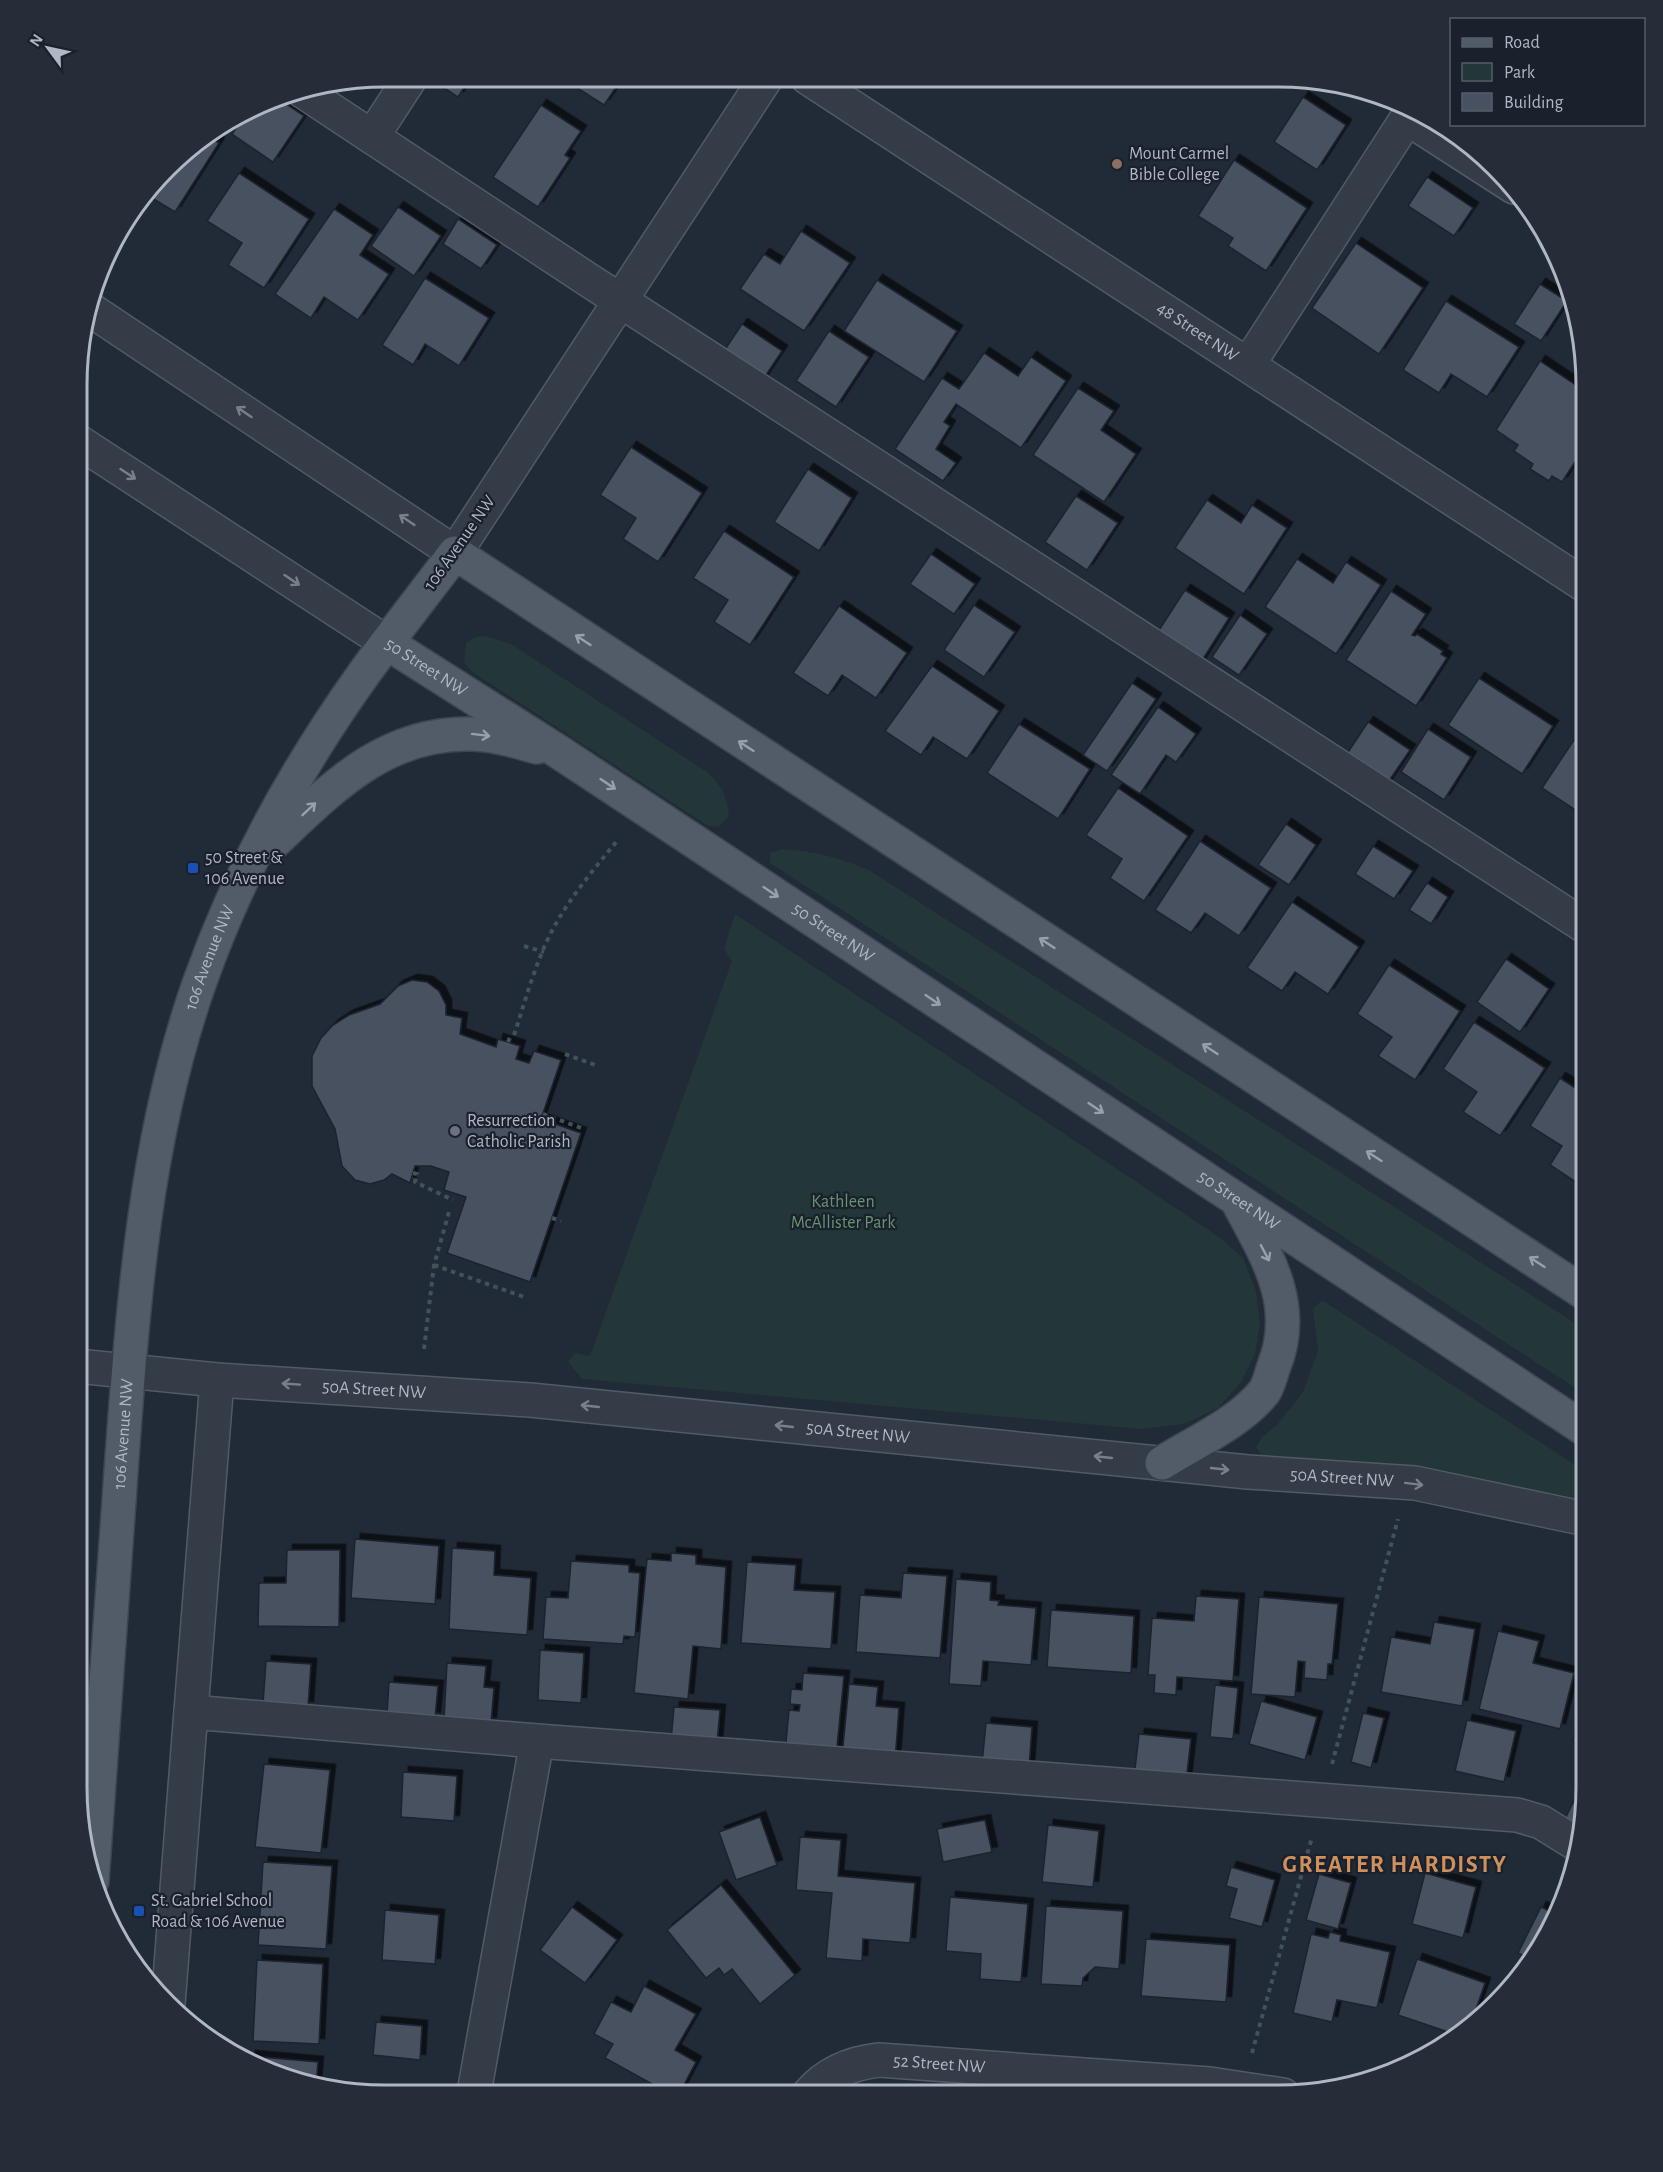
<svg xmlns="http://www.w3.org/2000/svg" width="1663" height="2172" viewBox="0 0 1663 2172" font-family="'Alegreya Sans',sans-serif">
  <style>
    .green { fill: #233638 }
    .building { fill: #475161; stroke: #1c232e; stroke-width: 1.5; filter: url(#shadow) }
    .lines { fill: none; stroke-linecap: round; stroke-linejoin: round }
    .minor-casing { stroke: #525a65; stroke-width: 36 }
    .major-casing { stroke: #3e4551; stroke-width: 36 }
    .path { stroke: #405356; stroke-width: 4; stroke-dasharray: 4.5 4.5; stroke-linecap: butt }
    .minor { stroke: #343c48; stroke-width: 33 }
    .major { stroke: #525b68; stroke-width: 33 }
    .oneway { stroke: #78808c }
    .oneway2 { stroke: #98a0ad }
    .education-dot { fill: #8d6e63; stroke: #1a212c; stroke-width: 2 }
    .transit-dot { fill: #1a4fb4; stroke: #1a212c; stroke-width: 2 }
    .worship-dot { fill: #6b7280; stroke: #1a212c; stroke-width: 2 }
    .labels { text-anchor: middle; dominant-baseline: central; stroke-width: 4.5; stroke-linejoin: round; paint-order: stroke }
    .poi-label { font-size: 18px; fill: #afb7c4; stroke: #1a212c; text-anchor: start }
    .street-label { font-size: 18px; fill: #afb7c4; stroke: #1a212c }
    .park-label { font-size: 18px; fill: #679472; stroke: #1a212c }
    .district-label { font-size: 24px; font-weight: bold; letter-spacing: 1.5px; fill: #d0905e; stroke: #1a212c }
    .rim { fill: none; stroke: #afb7c4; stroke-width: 3 }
  </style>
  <defs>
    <filter id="shadow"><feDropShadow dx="5.5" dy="-5.5" stdDeviation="0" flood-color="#0009"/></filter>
  </defs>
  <rect width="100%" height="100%" fill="#212a37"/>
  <g class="green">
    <path d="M486 636 511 644 707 772C722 786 727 796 729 817L718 827 708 826 472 672 464 663 466 643 475 637Z"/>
    <path d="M783 849C815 851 840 858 869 870L1586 1330V1395L770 863V853Z"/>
    <polygon points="735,914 1219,1237 1243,1258 1256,1291 1260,1323 1255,1354 1242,1381 1218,1408 1184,1424 1142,1429 582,1379 568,1362 575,1353 590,1356 732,961 724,949"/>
    <polygon points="1320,1302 1325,1302 1586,1472 1586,1505 1362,1474 1261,1455 1256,1447 1262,1437 1277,1425 1303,1392 1318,1351 1313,1309"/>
  </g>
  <g class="building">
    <polygon points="431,77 471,77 458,97 430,78"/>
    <polygon points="560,77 623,77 604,105"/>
    <polygon points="1303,97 1346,125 1317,170 1274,142"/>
    <polygon points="277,98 304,116 273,162 232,134 244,117"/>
    <polygon points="541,105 581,131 565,155 570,158 538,207 493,177"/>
    <polygon points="209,137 219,143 175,212 147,195 182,153"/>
    <polygon points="1234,160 1307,208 1266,271 1228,246 1233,238 1198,216"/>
    <polygon points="239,173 309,219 264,288 228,265 242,243 207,221"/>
    <polygon points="1427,177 1473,208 1454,236 1408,206"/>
    <polygon points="398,207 441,236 414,276 371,246"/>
    <polygon points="334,209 373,235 360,255 389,274 358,320 324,297 311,318 275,294"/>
    <polygon points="458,219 497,245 481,269 443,244"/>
    <polygon points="801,231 850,263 804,331 740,289 764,254 780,264"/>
    <polygon points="1356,243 1423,288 1379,354 1312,308"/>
    <polygon points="425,278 489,318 459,366 425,344 413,365 382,345"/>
    <polygon points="877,280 957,331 924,382 844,331"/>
    <polygon points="1540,284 1567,301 1541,341 1514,324"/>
    <polygon points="1446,301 1519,347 1487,397 1451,374 1439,393 1403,370"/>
    <polygon points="742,324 782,351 760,384 720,357"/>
    <polygon points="829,331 869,357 836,407 796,381"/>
    <polygon points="984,353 1018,376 1031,357 1066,381 1021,448 956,404 944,422 950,426 936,449 956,463 943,481 895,449 942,378 959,389"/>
    <polygon points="1540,361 1586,392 1586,445 1562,482 1552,476 1549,481 1530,469 1533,464 1514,451 1518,445 1496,430"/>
    <polygon points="1078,388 1114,411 1101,430 1136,454 1104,502 1033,455"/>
    <polygon points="631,447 702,493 658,562 623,539 636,518 600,495"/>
    <polygon points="808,469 852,498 819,551 774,522"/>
    <polygon points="1076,496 1118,523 1087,570 1045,542"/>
    <polygon points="1207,500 1241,523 1252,505 1287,528 1244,594 1175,548"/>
    <polygon points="724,531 794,577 750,645 714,622 728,600 693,578"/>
    <polygon points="931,554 975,584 954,614 910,584"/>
    <polygon points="1297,559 1333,583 1346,562 1381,585 1336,654 1265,607"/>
    <polygon points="1185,590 1229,618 1194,673 1150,644"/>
    <polygon points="1391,591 1426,614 1412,635 1415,636 1417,634 1443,651 1441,654 1447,658 1416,706 1346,660"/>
    <polygon points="974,605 1015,632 984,677 944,650"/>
    <polygon points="839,606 907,653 876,698 842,675 828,696 793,673"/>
    <polygon points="1240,615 1267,634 1239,675 1212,657"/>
    <polygon points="932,666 999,711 967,759 933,737 921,755 885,731"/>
    <polygon points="1479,678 1553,726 1522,774 1448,725"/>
    <polygon points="1132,683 1156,699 1107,771 1083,755"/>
    <polygon points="1158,707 1196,734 1176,762 1166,755 1140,794 1111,775"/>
    <polygon points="1368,722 1410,750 1380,794 1339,766"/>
    <polygon points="1019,724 1090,769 1058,819 987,773"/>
    <polygon points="1428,729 1471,757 1444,800 1401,772"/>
    <polygon points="1574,740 1586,748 1586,817 1542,788"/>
    <polygon points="1118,788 1188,836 1144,901 1110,878 1122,859 1086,835"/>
    <polygon points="1286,824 1316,845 1289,885 1258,865"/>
    <polygon points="1200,841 1271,888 1239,936 1205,913 1191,933 1155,910"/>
    <polygon points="1373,846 1413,871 1394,899 1355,874"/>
    <polygon points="1427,883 1448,897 1431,924 1409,910"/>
    <polygon points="1292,902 1359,947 1328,994 1295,972 1282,991 1247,968"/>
    <polygon points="1506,959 1549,989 1520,1032 1477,1002"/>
    <polygon points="1389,965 1460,1011 1415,1080 1378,1056 1392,1037 1357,1014"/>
    <polygon points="412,980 427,982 439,991 446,1005 446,1015 462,1018 460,1034 496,1047 498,1039 520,1046 516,1059 529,1063 534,1051 561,1060 541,1119 581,1133 530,1282 447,1253 466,1197 444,1190 449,1172 431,1166 415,1166 410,1183 392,1174 384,1180 370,1184 355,1180 342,1166 335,1129 312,1086 312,1056 321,1038 333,1025 349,1015 380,1004 398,986"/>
    <polygon points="1474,1022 1545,1068 1500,1136 1463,1112 1477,1092 1443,1069"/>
    <polygon points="1560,1078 1586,1095 1585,1188 1550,1165 1562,1146 1530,1126"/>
    <polygon points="355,1539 439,1546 435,1604 351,1598"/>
    <polygon points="452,1548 495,1551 494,1575 531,1578 527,1635 449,1629"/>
    <polygon points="287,1550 340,1550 339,1627 258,1626 259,1583 286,1583"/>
    <polygon points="671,1553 696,1555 696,1564 726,1567 721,1649 693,1646 688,1699 634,1693 647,1559 671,1561"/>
    <polygon points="571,1561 629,1565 629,1572 640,1573 635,1637 624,1636 623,1644 543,1639 546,1597 568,1598"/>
    <polygon points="747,1562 796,1565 794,1590 835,1592 831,1649 741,1643"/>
    <polygon points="903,1573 947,1576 940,1658 856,1652 860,1595 901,1598"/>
    <polygon points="956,1579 991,1582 990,1600 999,1601 998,1605 1036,1608 1031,1665 983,1661 981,1686 949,1684"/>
    <polygon points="1196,1596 1239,1599 1233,1681 1177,1677 1176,1695 1154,1693 1155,1675 1148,1675 1152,1618 1194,1621"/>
    <polygon points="1259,1597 1338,1604 1332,1664 1328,1664 1327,1680 1304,1678 1305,1662 1298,1661 1295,1697 1251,1694"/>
    <polygon points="1051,1610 1134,1616 1131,1673 1047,1667"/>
    <polygon points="1434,1622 1475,1629 1462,1706 1381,1692 1391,1637 1430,1644"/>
    <polygon points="1498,1631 1539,1641 1533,1663 1574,1673 1560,1729 1479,1709"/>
    <polygon points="540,1650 584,1653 581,1703 538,1700"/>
    <polygon points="266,1661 311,1664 308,1707 263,1704"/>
    <polygon points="447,1663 486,1666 484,1687 494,1688 491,1723 444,1720"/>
    <polygon points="803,1673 844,1676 836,1757 785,1753 789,1710 799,1711 800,1705 790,1704 791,1689 802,1690"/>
    <polygon points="389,1682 438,1686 435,1718 387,1714"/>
    <polygon points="849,1684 878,1687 876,1706 899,1708 895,1761 842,1757"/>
    <polygon points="1215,1685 1238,1688 1233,1739 1210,1737"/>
    <polygon points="1261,1701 1317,1717 1305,1760 1249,1744"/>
    <polygon points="1586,1703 1586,1746 1573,1741"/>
    <polygon points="674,1707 720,1710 717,1744 671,1740"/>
    <polygon points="1363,1713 1384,1718 1371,1768 1351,1762"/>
    <polygon points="1467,1720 1516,1731 1504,1782 1455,1771"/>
    <polygon points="986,1723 1032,1727 1029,1768 982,1764"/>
    <polygon points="1139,1734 1191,1739 1186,1782 1134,1778"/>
    <polygon points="264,1764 330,1770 321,1853 255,1847"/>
    <polygon points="403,1772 457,1776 454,1821 401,1817"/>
    <polygon points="1586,1776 1586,1808 1581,1830 1564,1821"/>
    <polygon points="760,1817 777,1865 736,1880 719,1832"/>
    <polygon points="985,1820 992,1852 943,1862 937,1829"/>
    <polygon points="1048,1825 1099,1831 1093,1887 1042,1882"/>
    <polygon points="800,1837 841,1840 838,1876 915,1883 910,1943 863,1939 862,1961 826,1958 832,1893 796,1890"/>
    <polygon points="263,1862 332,1866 326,1949 258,1945"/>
    <polygon points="1231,1867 1275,1880 1262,1927 1229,1918 1237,1889 1226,1886"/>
    <polygon points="1425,1873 1476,1887 1463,1938 1412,1924"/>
    <polygon points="1319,1874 1351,1883 1338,1929 1306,1920"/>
    <polygon points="721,1885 795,1975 760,2004 732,1969 724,1975 719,1968 706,1978 667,1930"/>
    <polygon points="950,1897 1028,1904 1021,1982 980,1979 981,1954 946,1951"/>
    <polygon points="1046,1906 1123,1911 1119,1969 1095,1967 1083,1978 1082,1986 1041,1984"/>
    <polygon points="572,1907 617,1940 585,1983 540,1950"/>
    <polygon points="1541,1907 1556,1914 1533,1960 1518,1953"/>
    <polygon points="385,1910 439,1915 435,1964 382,1960"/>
    <polygon points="1330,1932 1341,1935 1340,1941 1390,1952 1377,2008 1337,2000 1332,2022 1293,2013 1311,1934 1328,1938"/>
    <polygon points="1146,1939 1230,1945 1226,2002 1141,1996"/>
    <polygon points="1417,1959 1485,1983 1470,2027 1457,2035 1398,2015"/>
    <polygon points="257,1960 323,1964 319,2044 253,2041"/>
    <polygon points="644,1986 696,2014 675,2050 696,2062 679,2094 670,2094 605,2058 613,2044 594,2034 611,2002 631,2012"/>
    <polygon points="376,2022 422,2026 420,2060 373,2055"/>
    <polygon points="250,2056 318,2062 316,2085 267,2072 249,2063"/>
  </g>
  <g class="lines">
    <g class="minor-casing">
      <g id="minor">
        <path id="s1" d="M808 78 1586 586"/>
        <polyline points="301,90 587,279 1586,927"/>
        <polyline points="1407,118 1514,187"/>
        <polyline points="372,137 411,77"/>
        <polyline points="91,310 455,553 766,78"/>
        <polyline points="1248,365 1413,109"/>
        <polyline points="79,442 387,643"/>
        <path id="s2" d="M77 1366 217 1380 530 1400 1248 1472 1415 1483 1586 1519"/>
        <polyline points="191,1712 537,1741 1517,1815 1541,1822 1578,1845"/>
        <polyline points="168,2004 217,1380"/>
        <polyline points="474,2093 537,1741"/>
        <path id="s3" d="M809 2094C827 2073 852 2063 879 2060L1210 2084 1283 2095"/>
      </g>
    </g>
    <g class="major-casing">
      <g id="major">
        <path id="s4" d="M387 643 559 752 1586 1430"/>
        <path d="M270 846C330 790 382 733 469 734 492 734 515 741 537 747"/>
        <path d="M1162 1463C1195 1442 1239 1423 1264 1392 1269 1385 1271 1374 1274 1366 1298 1306 1268 1258 1240 1206"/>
        <path id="s5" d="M92 1881C102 1745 112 1608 121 1471 133 1307 144 1141 199 984 238 873 297 767 365 672 394 632 425 593 455 553L1586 1294"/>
      </g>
    </g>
    <g class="path">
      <polyline points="524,946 544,952"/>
      <path d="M514 1035C526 999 536 960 554 927 571 896 595 868 617 841"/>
      <polyline points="508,1042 511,1035"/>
      <polyline points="565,1054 598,1066"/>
      <polyline points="543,1114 584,1129"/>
      <polyline points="413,1173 417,1174 415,1182 453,1200"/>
      <polyline points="552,1218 561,1221"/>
      <polyline points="434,1265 524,1297"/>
      <polyline points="424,1349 434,1265 449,1212"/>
      <polyline points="1332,1764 1398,1519"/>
      <polyline points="1252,2053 1312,1837"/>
    </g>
    <use href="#minor" class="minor"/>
    <use href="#major" class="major"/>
  </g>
  <defs><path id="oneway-shaft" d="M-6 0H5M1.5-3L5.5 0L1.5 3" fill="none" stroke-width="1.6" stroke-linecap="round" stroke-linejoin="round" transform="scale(1.5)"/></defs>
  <g class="oneway">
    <use href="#oneway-shaft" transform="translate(244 412) rotate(-146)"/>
    <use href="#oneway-shaft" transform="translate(128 474) rotate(33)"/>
    <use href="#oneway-shaft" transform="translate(407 520) rotate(-146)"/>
    <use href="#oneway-shaft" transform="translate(292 580) rotate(34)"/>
    <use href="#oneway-shaft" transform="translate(291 1384) rotate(-176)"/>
    <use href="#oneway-shaft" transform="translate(590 1406) rotate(-174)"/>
    <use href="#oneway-shaft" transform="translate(784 1426) rotate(-174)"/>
    <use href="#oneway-shaft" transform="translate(1103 1457) rotate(-174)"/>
    <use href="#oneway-shaft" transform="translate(1220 1469) rotate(6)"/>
    <use href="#oneway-shaft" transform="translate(1414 1484) rotate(7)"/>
  </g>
  <g class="oneway2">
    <use href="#oneway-shaft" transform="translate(583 640) rotate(-147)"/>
    <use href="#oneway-shaft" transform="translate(481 735) rotate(7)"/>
    <use href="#oneway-shaft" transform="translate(746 746) rotate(-147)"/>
    <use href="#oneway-shaft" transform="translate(608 784) rotate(34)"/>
    <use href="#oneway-shaft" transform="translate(309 809) rotate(-43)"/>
    <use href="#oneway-shaft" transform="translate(771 892) rotate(34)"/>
    <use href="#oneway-shaft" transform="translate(1047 943) rotate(-147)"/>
    <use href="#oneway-shaft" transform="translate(933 1000) rotate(34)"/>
    <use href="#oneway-shaft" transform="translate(1210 1049) rotate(-147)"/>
    <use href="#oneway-shaft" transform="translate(1096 1108) rotate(34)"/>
    <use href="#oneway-shaft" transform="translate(1374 1156) rotate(-147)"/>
    <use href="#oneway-shaft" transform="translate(1265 1253) rotate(62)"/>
    <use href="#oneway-shaft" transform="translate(1537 1262) rotate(-147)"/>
  </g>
  <circle class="education-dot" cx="1117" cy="164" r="6"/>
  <g class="transit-dot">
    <rect x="187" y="862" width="12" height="12" rx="3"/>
    <rect x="133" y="1905" width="12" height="12" rx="3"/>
  </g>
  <circle class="worship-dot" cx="455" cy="1131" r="6"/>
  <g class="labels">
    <g class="poi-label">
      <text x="1129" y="154">Mount Carmel<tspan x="1129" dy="21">Bible College</tspan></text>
      <text x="205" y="858">50 Street &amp;<tspan x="205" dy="21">106 Avenue</tspan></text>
      <text x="467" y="1121">Resurrection<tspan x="467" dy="21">Catholic Parish</tspan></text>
      <text x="151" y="1901">St. Gabriel School<tspan x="151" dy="21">Road &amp; 106 Avenue</tspan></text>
    </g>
    <g class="street-label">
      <text stroke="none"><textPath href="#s1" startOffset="465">48 Street NW</textPath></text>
      <text transform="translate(460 543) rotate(-55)">106 Avenue NW</text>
      <text stroke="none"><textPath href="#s4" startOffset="46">50 Street NW</textPath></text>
      <text stroke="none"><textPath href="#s4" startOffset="532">50 Street NW</textPath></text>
      <text stroke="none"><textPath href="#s5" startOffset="934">106 Avenue NW</textPath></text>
      <text stroke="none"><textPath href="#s4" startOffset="1018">50 Street NW</textPath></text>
      <text stroke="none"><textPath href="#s2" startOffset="298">50A Street NW</textPath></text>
      <text stroke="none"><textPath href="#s5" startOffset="448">106 Avenue NW</textPath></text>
      <text stroke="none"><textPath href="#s2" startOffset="784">50A Street NW</textPath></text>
      <text stroke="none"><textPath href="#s2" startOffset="1270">50A Street NW</textPath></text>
      <text stroke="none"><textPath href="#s3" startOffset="140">52 Street NW</textPath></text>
    </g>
    <g class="park-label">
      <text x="843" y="1202">Kathleen<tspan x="843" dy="21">McAllister Park</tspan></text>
    </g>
    <g class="district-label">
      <text x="1395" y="1865">GREATER HARDISTY</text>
    </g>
  </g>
  <path d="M0 0H1663V2172H0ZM385 87H1278A298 298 0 0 1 1576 385V1787A298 298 0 0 1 1278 2085H385A298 298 0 0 1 87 1787V385A298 298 0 0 1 385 87Z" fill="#262d38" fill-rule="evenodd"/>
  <path class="rim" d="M385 87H1278A298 298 0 0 1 1576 385V1787A298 298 0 0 1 1278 2085H385A298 298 0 0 1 87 1787V385A298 298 0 0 1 385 87Z"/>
  <rect x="1450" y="18" width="195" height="108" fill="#1a212c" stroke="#565d69" stroke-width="1.5"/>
  <rect x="1462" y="38" width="30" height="9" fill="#525b68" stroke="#565d69" stroke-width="1.5"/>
  <text x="1504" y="48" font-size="18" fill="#afb7c4">Road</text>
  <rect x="1462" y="63" width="30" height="18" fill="#233638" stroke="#565d69" stroke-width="1.5"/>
  <text x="1504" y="78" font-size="18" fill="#afb7c4">Park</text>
  <rect x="1462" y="93" width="30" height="18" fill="#475161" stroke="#565d69" stroke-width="1.5"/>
  <text x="1504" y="108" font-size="18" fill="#afb7c4">Building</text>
  <g transform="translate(48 48) rotate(303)" stroke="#1a212c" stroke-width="4.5" paint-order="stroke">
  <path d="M0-4.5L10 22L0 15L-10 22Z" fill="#afb7c4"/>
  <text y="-9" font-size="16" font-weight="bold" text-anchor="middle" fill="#afb7c4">N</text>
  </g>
</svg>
